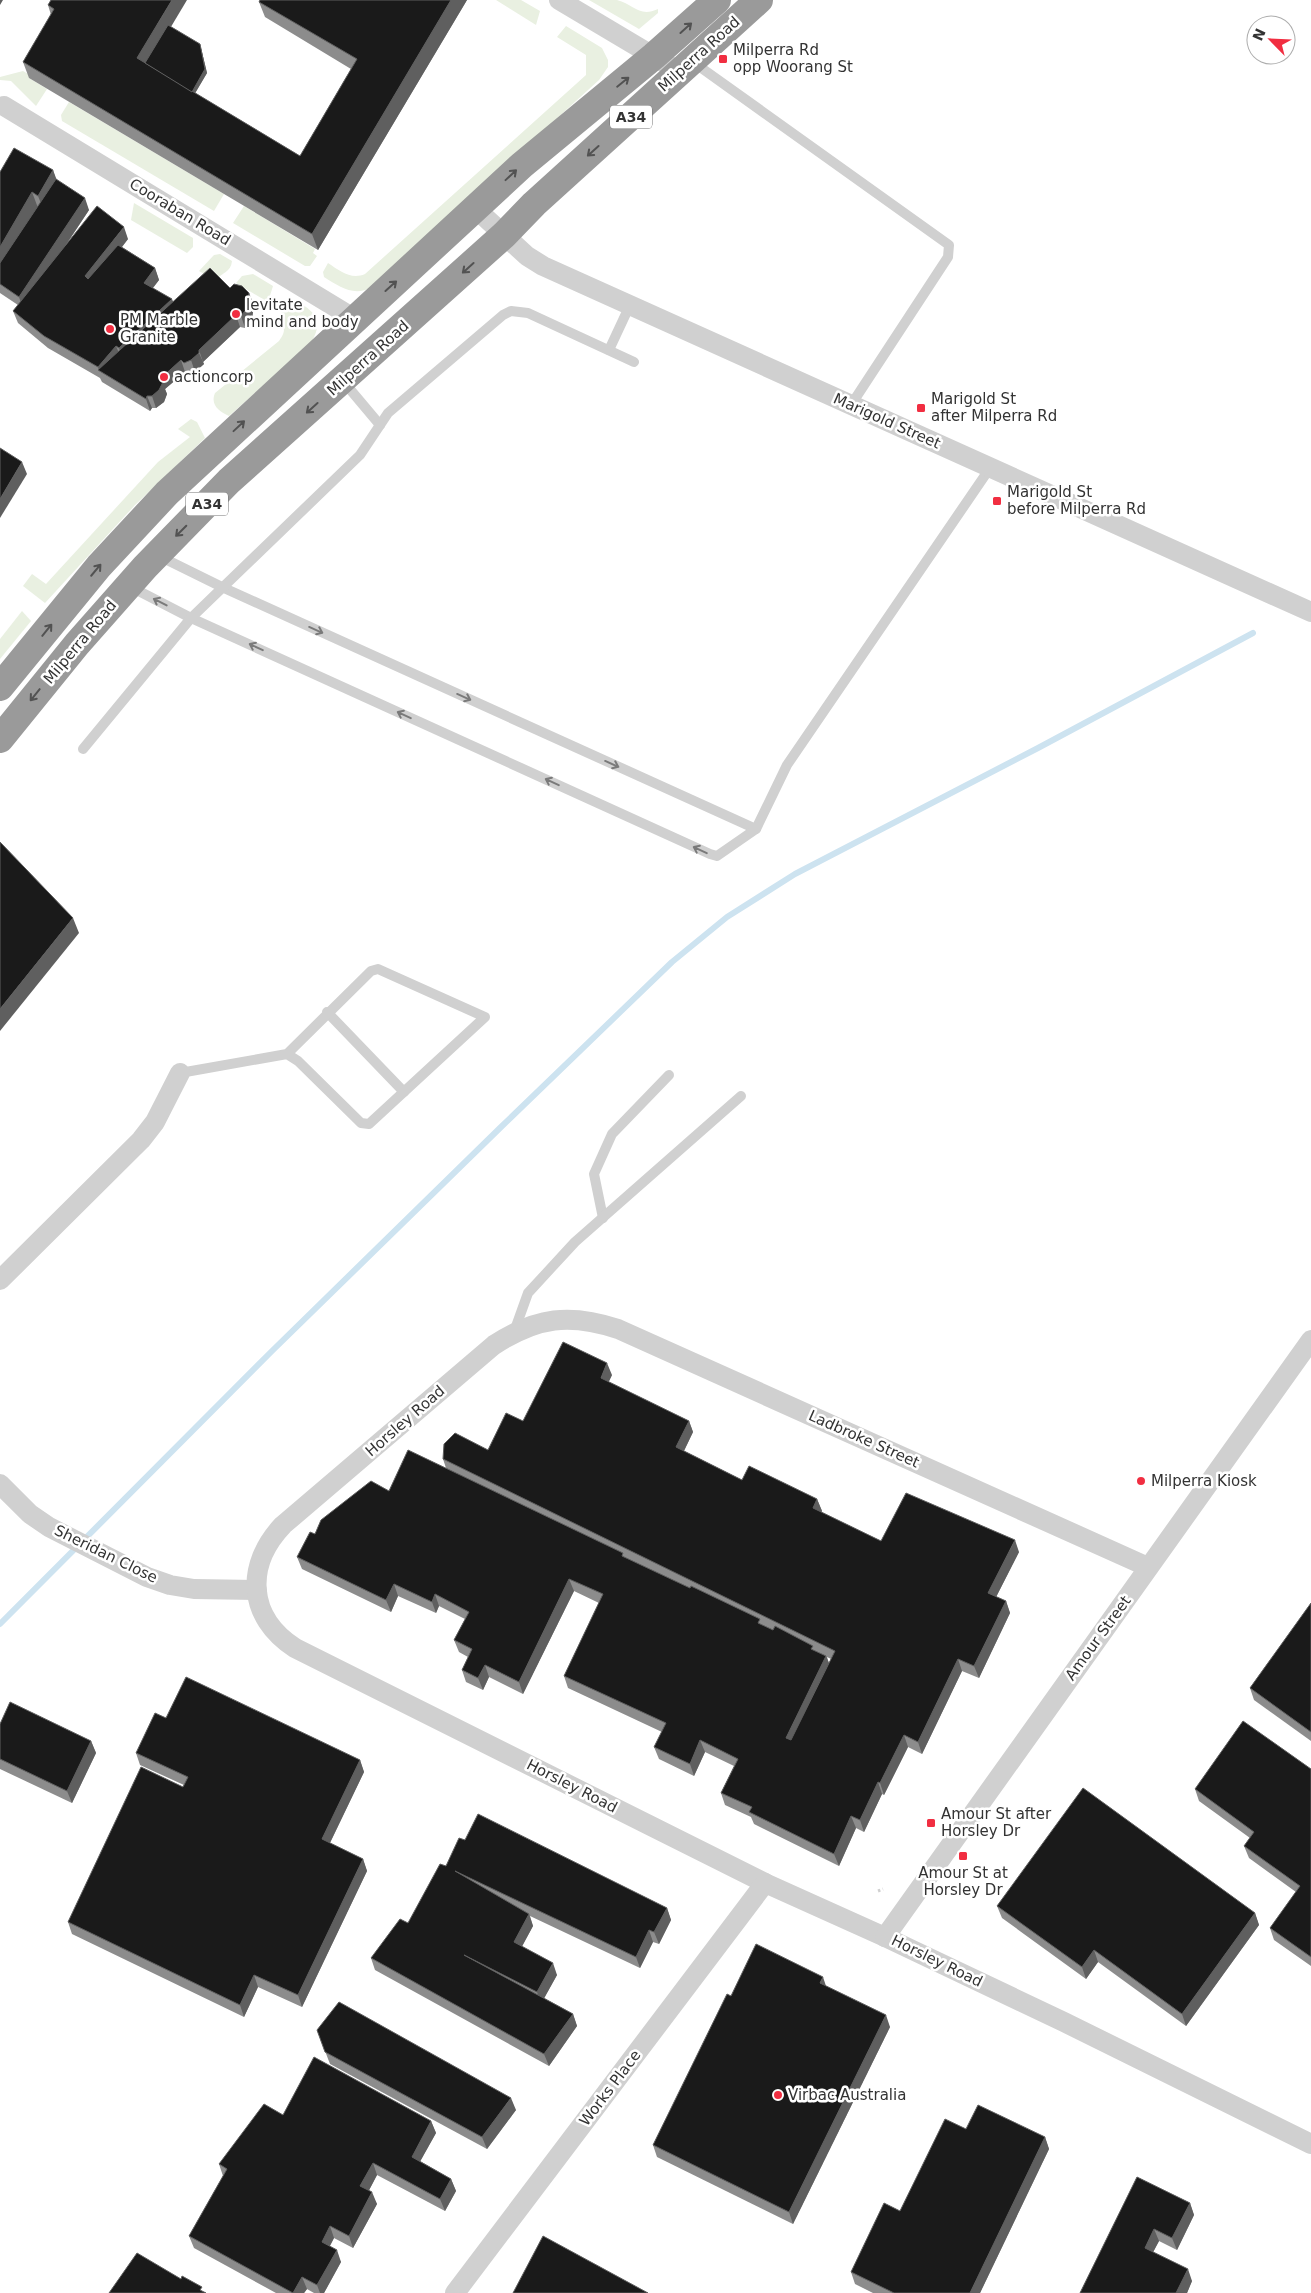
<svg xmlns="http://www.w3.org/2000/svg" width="1311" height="2293" viewBox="0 0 1311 2293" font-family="'DejaVu Sans',sans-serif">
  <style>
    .green { fill: #e9f0e1 }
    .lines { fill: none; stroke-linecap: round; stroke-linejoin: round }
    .stream { stroke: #cde3f0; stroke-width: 6 }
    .path { stroke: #d0d0d0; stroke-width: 3; stroke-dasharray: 2.5 2.5; stroke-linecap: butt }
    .lane { stroke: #d0d0d0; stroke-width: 10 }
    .street { stroke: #d0d0d0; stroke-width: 20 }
    .highway { stroke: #9a9a9a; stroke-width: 28 }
    .wall { fill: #8c8c8c; fill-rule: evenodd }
    .shaded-wall { fill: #5f5f5f }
    .building { fill: #1a1a1a; stroke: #5f5f5f }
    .oneway { stroke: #525252 }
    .oneway2 { stroke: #7a7a7a }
    .poi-dot { fill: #f12e41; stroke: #fff; stroke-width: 2 }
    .labels { text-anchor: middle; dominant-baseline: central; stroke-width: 5; stroke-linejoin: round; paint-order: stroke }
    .shield { fill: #fff; stroke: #707070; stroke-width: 1 }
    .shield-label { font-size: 14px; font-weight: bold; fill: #333 }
    .poi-label { font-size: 15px; fill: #333; stroke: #fff; text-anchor: start }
    .street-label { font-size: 15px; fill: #333; stroke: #fff }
  </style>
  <rect width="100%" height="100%" fill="#fff"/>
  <g class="green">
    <polygon points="496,0 521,0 540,11 536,25"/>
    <path d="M589 0C598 0 609 0 617 0 634 4 639 18 658 9V13L639 29Z"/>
    <path d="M566 26 602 48 608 60V67L599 80 372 287C354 297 340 287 324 277L323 272 328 263C340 271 351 280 365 274L586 75V55L557 37Z"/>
    <polygon points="23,71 30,75 29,78 47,89 36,106 11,81 0,80 0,77"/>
    <polygon points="69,102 224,194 214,211 62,121 61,115"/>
    <polygon points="134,203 193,238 193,247 187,253 131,220"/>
    <polygon points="244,206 315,249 313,253 317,256 310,266 305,266 233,223"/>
    <path d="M220 254 232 261C231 272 222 273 215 280L199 271 214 255Z"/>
    <polygon points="253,274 273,286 268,302 236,283 242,276"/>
    <path d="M294 299C314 312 325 318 311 343L229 416C219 411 210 405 215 393L279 341C290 326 279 327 280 314Z"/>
    <polygon points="191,419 197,422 205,438 135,505 45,603 23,586 32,574 46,584 158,462 190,437 178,429"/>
    <polygon points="22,611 31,621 0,659 0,639"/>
  </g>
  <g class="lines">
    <polyline class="stream" points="0,1624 272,1351 501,1127 672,962 727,917 795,874 1038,748 1253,633"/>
    <polyline class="path" points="878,1891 883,1889"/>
    <g class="lane">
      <polyline points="693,62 949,245 948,257 851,405"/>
      <polyline points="609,350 630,305"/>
      <polyline points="343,381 380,425"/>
      <polyline points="157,555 224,588 756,829"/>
      <polyline points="129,586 191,618 710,854 717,856 756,829 787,765 990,468"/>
      <polyline points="83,749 191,618 360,455 388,413 503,315 511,311 528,313 634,362"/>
      <polyline points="327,1012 404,1092"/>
      <polyline points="180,1073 287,1054 298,1061 361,1123 369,1124 485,1017 378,969 371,971 287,1054"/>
      <polyline points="603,1218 594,1174 612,1134 669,1075"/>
      <polyline points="514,1332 528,1293 575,1242 741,1096"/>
    </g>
    <g class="street">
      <polyline points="559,0 680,72"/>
      <polyline points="4,106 355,319"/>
      <polyline points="476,209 527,256 543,266 1311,612"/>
      <polyline points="0,1280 141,1140 155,1122 180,1073"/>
      <polyline points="0,1484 30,1514 49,1527 147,1577 170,1585 194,1589 257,1590"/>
      <path d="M1148 1567 618 1329C570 1313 537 1317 494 1345L283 1525C245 1565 247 1617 295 1648L765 1883 885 1937 1064 2022 1311 2144"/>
      <polyline points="885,1937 1311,1340"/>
      <polyline points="455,2293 765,1883"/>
    </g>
    <g class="highway">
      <polyline points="0,687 99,566 167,493 522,165 654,56 717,0"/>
      <polyline points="0,739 77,644 145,567 229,481 504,235 534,204 759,0"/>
    </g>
  </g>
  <g class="wall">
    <polygon points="260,0 467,0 318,250 29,78 23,62 51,15 48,5 171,27 201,48 207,73 195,93 300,156 351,69 265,17 259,2"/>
    <polygon points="53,170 56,180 89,210 66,245 128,239 122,247 155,268 159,280 153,288 173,302 230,288 254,305 252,319 245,328 240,327 203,362 204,364 195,372 189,375 185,372 165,389 167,394 164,402 156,408 152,408 150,411 102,382 100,378 48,348 18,323 13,311 18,305 0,293 0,172"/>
    <path d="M612 1375 608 1382 689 1421 693 1432 684 1451 742 1480 817 1499 822 1511 821 1512 881 1541 1019 1552 996 1597 1006 1601 1010 1613 979 1678 962 1671 922 1754 908 1747 884 1795 882 1794 864 1832 856 1828 839 1866 754 1824 751 1817 725 1805 721 1793 734 1766 705 1752 694 1776 659 1759 654 1747 662 1732 568 1688 564 1676 599 1603 574 1591 523 1694 489 1677 483 1690 466 1682 462 1670 468 1657 459 1652 454 1640 465 1619 439 1606 436 1613 398 1596 391 1612 302 1569 297 1557 315 1534 389 1491 446 1468 443 1459 488 1450 523 1421ZM827 1657 831 1659 829 1663Z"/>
    <polygon points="1311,1603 1311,1741 1254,1700 1250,1688"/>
    <polygon points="166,1718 360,1760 364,1772 330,1843 363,1859 367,1871 302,2007 258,1987 244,2017 72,1934 68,1922 184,1785 140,1765 136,1753"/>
    <polygon points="0,1724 91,1741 96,1753 72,1803 0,1769"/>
    <polygon points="1311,1769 1311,1966 1274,1940 1270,1928 1296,1892 1249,1858 1244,1846 1250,1838 1199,1801 1195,1789"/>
    <polygon points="465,1840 667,1908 671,1920 659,1944 653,1942 640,1968 530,1916 533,1926 522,1946 557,1975 544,1998 573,2014 577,2026 549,2066 375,1970 371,1958 408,1923 446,1866"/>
    <polygon points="997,1906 1255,1913 1259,1925 1186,2026 1098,1962 1086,1979 1002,1918"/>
    <polygon points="826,1986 890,2027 793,2224 657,2157 653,2145 731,1996"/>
    <polygon points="317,2030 516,2110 487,2149 330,2064"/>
    <polygon points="283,2115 431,2121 436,2133 420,2161 451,2179 456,2191 445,2211 377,2175 369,2190 377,2204 353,2248 334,2238 330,2246 341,2262 324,2293 314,2293 307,2289 304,2293 276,2293 194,2248 189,2236 223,2176 219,2164"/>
    <polygon points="966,2129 1045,2137 1049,2149 980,2293 873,2293 855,2284 851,2272"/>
    <polygon points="1137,2177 1190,2203 1194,2215 1177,2250 1159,2241 1153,2252 1192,2281 1187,2293 1080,2293"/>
  </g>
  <g class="shaded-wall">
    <polygon points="0,0 3,0 0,5"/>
    <polygon points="172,0 187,0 144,72 137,58"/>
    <polygon points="451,0 467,0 318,250 312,234"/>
    <polygon points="200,44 207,73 190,102"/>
    <polygon points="53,170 59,186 44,211 38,196"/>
    <polygon points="32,192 38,208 0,272 0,247"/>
    <polygon points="85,198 89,210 23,309 19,297"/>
    <polygon points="124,227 128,239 90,288 85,276"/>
    <polygon points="155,268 159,280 148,294 144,283"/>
    <polygon points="249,293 254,305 252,319 245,328 241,316"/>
    <polygon points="172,299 177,311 123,360 119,348"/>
    <polygon points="236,315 240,327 203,362 199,350"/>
    <polygon points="116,346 121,358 99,371 98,367"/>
    <polygon points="199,353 204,364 195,372 191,360"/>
    <polygon points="181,360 185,372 165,389 167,394 164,402 156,408 152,396 160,379"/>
    <polygon points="147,396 152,408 150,411 146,399"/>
    <polygon points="22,462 27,474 0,518 0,499"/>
    <polygon points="73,918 79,933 0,1031 0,1009"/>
    <polygon points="607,1363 612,1375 605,1390 601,1378"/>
    <polygon points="689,1421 693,1432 680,1459 676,1447"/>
    <polygon points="817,1499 822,1511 817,1520 813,1508"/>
    <polygon points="1015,1540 1019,1552 992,1605 988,1593"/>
    <polygon points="569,1579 574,1591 523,1694 519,1682"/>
    <polygon points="394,1584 398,1596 391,1612 386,1600"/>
    <polygon points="435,1594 439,1606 436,1613 432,1602"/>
    <polygon points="1006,1601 1010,1613 979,1678 974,1666"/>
    <polygon points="826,1656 831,1668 790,1750 786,1738"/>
    <polygon points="958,1659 962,1671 922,1754 918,1742"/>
    <polygon points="485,1665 489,1677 483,1690 478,1678"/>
    <polygon points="904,1735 908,1747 884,1795 880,1783"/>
    <polygon points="700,1740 705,1752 694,1776 690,1764"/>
    <polygon points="91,1741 96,1753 72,1803 67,1791"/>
    <polygon points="360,1760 364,1772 326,1851 322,1839"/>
    <polygon points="878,1782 882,1794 864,1832 860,1820"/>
    <polygon points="851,1816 856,1828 839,1866 834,1854"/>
    <polygon points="363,1859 367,1871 302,2007 298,1995"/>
    <polygon points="667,1908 671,1920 659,1944 654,1932"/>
    <polygon points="1255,1913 1259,1925 1186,2026 1182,2014"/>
    <polygon points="529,1914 533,1926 518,1954 514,1942"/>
    <polygon points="649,1930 653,1942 640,1968 636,1957"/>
    <polygon points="1094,1950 1098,1962 1086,1979 1082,1967"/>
    <polygon points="553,1963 557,1975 541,2004 537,1992"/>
    <polygon points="254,1975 258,1987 244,2017 240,2005"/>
    <polygon points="823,1977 827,1989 820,1983"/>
    <polygon points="573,2014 577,2026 549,2066 544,2054"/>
    <polygon points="886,2015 890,2027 793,2224 789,2212"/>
    <polygon points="511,2098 516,2110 487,2149 482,2137"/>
    <polygon points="431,2121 436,2133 416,2169 412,2157"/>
    <polygon points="1045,2137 1049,2149 980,2293 970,2293"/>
    <polygon points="373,2163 377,2175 365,2198 360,2186"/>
    <polygon points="451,2179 456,2191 445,2211 440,2199"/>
    <polygon points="372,2192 377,2204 353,2248 349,2236"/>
    <polygon points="1190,2203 1194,2215 1177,2250 1172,2238"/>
    <polygon points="330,2226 334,2238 326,2253 322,2242"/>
    <polygon points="1154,2229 1159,2241 1149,2260 1145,2248"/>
    <polygon points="337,2250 341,2262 324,2293 320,2293 317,2285"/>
    <polygon points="1188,2269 1192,2281 1187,2293 1176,2293"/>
    <polygon points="302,2277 307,2289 304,2293 293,2293"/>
  </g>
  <g class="building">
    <polygon points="51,0 172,0 137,58 300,156 357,59 259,2 260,0 451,0 312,234 23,62 54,9 48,5"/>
    <polygon points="168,25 200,44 205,69 192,92 145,63"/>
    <polygon points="14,148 53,170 38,196 32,192 0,247 0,172"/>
    <polygon points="56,179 85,198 19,297 0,284 0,263"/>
    <polygon points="97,206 124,227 85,276 88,279 118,245 155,268 144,283 172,299 119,348 116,346 98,367 44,336 13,311"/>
    <polygon points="210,268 230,288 234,284 242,286 249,293 248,307 241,316 236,315 199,350 199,353 191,360 184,363 181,360 160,379 163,382 159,390 152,396 147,396 146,399 98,370"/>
    <polygon points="0,448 22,462 0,499"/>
    <polygon points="0,842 73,918 0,1009"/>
    <polygon points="563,1342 607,1363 601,1378 689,1421 676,1447 742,1480 749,1466 817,1499 813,1508 881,1541 906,1493 1015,1540 988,1593 1006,1601 974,1666 958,1659 918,1742 904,1735 880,1783 878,1782 860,1820 851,1816 834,1854 749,1812 752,1807 721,1793 738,1759 700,1740 690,1764 654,1747 666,1723 564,1676 603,1594 569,1579 519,1682 485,1665 478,1678 462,1670 472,1649 454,1640 469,1612 435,1594 432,1602 394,1584 386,1600 297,1557 310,1532 315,1534 321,1520 371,1481 389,1491 408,1450 623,1553 622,1556 690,1588 691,1586 760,1619 758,1623 773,1630 775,1626 813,1646 811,1649 826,1656 786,1738 791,1740 835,1651 443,1459 444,1444 455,1433 488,1450 506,1413 523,1421"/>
    <polygon points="1311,1603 1311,1732 1250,1688"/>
    <polygon points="186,1677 360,1760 322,1839 363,1859 298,1995 254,1975 240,2005 68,1922 141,1767 183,1787 188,1777 136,1753 155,1713 166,1718"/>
    <polygon points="10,1702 91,1741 67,1791 0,1759 0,1724"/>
    <polygon points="1243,1721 1311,1769 1311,1957 1270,1928 1300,1886 1244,1846 1254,1832 1195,1789"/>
    <polygon points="1083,1788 1255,1913 1182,2014 1094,1950 1082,1967 997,1906"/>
    <polygon points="478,1814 667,1908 654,1932 649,1930 636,1957 455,1871 529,1914 514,1942 553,1963 537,1992 464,1955 573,2014 544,2054 371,1958 400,1919 408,1923 440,1864 446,1866 459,1838 465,1840"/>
    <polygon points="756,1944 823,1977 820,1983 886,2015 789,2212 653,2145 727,1994 731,1996"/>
    <polygon points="339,2002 511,2098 482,2137 325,2052 317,2030"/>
    <polygon points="314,2057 431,2121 412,2157 451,2179 440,2199 373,2163 360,2186 372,2192 349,2236 330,2226 322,2242 337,2250 317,2285 302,2277 293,2293 189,2236 227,2169 219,2164 264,2104 283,2115"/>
    <polygon points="978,2105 1045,2137 970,2293 894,2293 851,2272 884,2203 900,2211 945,2119 966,2129"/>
    <polygon points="1137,2177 1190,2203 1172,2238 1154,2229 1145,2248 1188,2269 1176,2293 1080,2293"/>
    <polygon points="543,2236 648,2293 513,2293"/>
    <polygon points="137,2253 181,2279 182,2276 202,2287 200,2290 206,2293 109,2293"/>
  </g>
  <defs><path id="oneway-shaft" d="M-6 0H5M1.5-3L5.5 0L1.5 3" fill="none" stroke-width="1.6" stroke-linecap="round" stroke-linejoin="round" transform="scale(1.25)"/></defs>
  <g class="oneway">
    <use href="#oneway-shaft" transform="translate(686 28) rotate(-42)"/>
    <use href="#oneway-shaft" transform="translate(623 82) rotate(-39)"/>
    <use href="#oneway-shaft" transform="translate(593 151) rotate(138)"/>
    <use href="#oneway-shaft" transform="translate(511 175) rotate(-43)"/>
    <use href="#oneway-shaft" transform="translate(468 268) rotate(138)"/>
    <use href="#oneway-shaft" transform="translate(391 286) rotate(-42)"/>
    <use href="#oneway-shaft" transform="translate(312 408) rotate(138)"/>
    <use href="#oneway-shaft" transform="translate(239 426) rotate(-43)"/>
    <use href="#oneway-shaft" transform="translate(181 531) rotate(135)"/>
    <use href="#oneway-shaft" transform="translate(96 570) rotate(-50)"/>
    <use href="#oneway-shaft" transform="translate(47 630) rotate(-51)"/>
    <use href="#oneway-shaft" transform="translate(35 695) rotate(129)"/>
  </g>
  <g class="oneway2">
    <use href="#oneway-shaft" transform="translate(160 602) rotate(-153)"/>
    <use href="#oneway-shaft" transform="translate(316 630) rotate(24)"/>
    <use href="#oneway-shaft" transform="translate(256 647) rotate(-155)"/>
    <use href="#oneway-shaft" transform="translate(464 697) rotate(24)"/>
    <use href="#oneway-shaft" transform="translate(404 715) rotate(-155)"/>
    <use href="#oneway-shaft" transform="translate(612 764) rotate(24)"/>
    <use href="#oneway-shaft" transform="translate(552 782) rotate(-155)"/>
    <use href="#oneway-shaft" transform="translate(700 850) rotate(-155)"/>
  </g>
  <g class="poi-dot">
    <rect x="718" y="54" width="10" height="10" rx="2.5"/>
    <circle cx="236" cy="314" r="5"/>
    <circle cx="110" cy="329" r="5"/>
    <circle cx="164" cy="377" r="5"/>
    <rect x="916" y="403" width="10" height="10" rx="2.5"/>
    <rect x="992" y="496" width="10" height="10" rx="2.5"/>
    <circle cx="1141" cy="1481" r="5"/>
    <rect x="926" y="1818" width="10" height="10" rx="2.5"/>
    <rect x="958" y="1851" width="10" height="10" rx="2.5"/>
    <circle cx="778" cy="2095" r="5"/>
  </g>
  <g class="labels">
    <g class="shield">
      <rect x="610" y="105.5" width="42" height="23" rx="4"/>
      <rect x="186" y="492.5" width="42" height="23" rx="4"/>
    </g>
    <g class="shield-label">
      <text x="631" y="117">A34</text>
      <text x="207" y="504">A34</text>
    </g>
    <g class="poi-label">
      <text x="733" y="50">Milperra Rd<tspan x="733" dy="17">opp Woorang St</tspan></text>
      <text x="246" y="305">levitate<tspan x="246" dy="17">mind and body</tspan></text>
      <text x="120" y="320">PM Marble<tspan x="120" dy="17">Granite</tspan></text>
      <text x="174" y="377">actioncorp</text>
      <text x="931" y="399">Marigold St<tspan x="931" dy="17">after Milperra Rd</tspan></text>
      <text x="1007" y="492">Marigold St<tspan x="1007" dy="17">before Milperra Rd</tspan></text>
      <text x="1151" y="1481">Milperra Kiosk</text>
      <text x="941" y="1814">Amour St after<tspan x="941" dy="17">Horsley Dr</tspan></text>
      <text x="963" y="1873" text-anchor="middle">Amour St at<tspan x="963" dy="17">Horsley Dr</tspan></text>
      <text x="788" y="2095">Virbac Australia</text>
    </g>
    <g class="street-label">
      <text transform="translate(699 54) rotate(-42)">Milperra Road</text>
      <text transform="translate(180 212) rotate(31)">Cooraban Road</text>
      <text transform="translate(368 358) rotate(-42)">Milperra Road</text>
      <text transform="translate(887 421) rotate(24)">Marigold Street</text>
      <text transform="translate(80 642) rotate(-50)">Milperra Road</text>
      <text transform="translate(405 1421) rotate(-41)">Horsley Road</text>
      <text transform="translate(864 1439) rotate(24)">Ladbroke Street</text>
      <text transform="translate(106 1554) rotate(26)">Sheridan Close</text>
      <text transform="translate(1098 1638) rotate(-54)">Amour Street</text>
      <text transform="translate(572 1786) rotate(27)">Horsley Road</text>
      <text transform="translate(937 1961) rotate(26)">Horsley Road</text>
      <text transform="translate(610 2088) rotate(-53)">Works Place</text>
    </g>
  </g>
  <g transform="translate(1271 40) rotate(294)"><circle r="24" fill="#ffffff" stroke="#adadad"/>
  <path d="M0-4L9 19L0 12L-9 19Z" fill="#f12e41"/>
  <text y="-8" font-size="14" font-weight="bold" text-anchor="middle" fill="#333333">N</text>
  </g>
</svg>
